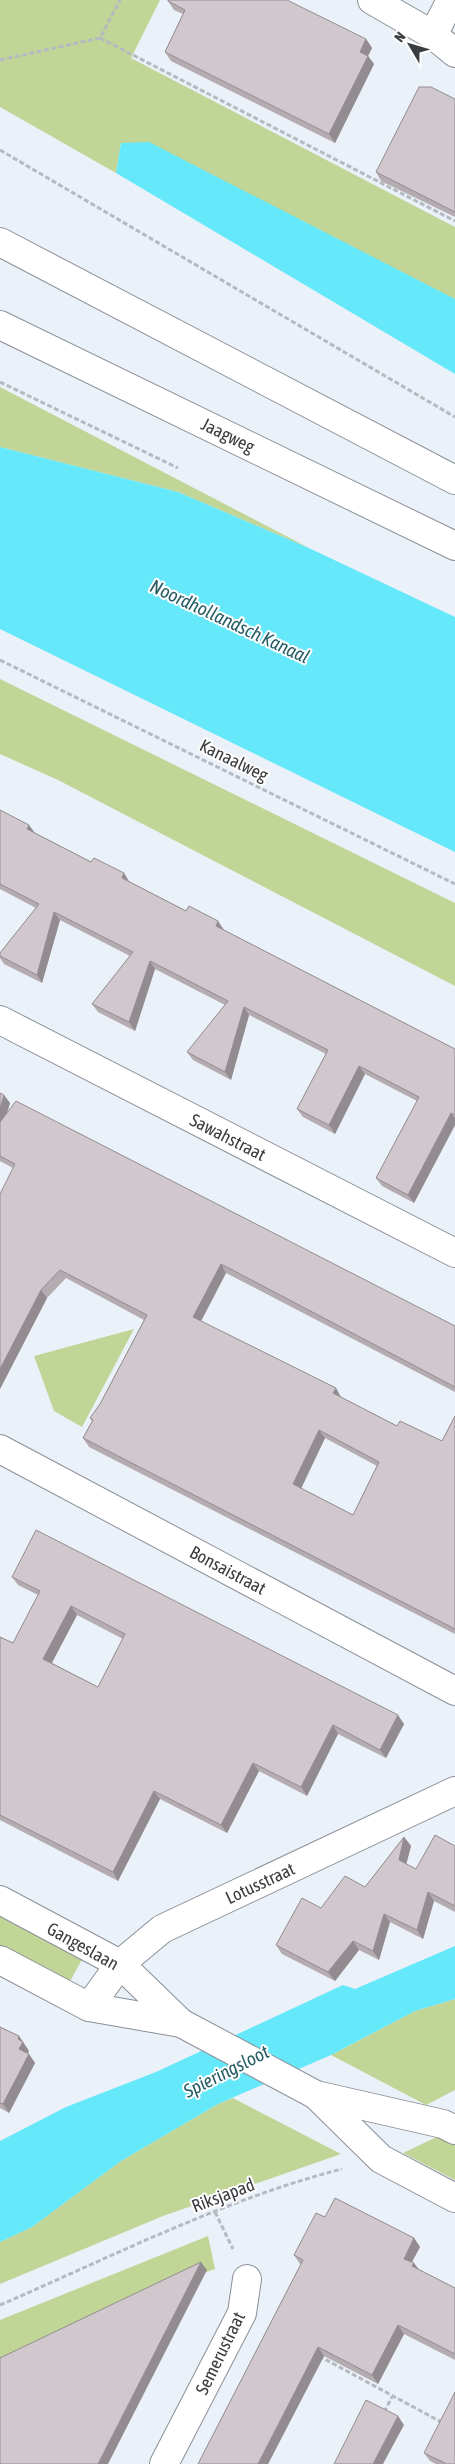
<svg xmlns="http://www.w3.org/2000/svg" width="455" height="2464" viewBox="0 0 455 2464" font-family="'Asap Condensed',sans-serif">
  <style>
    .green { fill: #c1d597 }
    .water { fill: #65e8fa }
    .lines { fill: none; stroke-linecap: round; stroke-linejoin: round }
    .minor-casing { stroke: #8b9098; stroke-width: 30 }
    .major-casing { stroke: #8b9098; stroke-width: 30 }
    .path { stroke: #b5bac0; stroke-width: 3; stroke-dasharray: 5 2.5; stroke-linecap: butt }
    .minor { stroke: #fff; stroke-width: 28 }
    .major { stroke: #fff; stroke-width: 28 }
    .wall { fill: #b4acb0; fill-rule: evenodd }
    .shaded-wall { fill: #928c90 }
    .building { fill: #d1c8cd; stroke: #928c90; fill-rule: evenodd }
    .labels { text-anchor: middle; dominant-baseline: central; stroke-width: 4; stroke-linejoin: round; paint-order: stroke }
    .street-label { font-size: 18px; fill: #3a3c3f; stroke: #fefefe }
    .water-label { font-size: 19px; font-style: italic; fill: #265d65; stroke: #fefefe }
  </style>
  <rect width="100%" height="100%" fill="#ebf1f9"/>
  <g class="green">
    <polygon points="0,0 160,0 131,58 455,227 455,299 121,143 116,173 0,107"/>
    <polygon points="0,387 311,549 178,492 0,447"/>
    <polygon points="0,679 455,903 455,986 58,780 0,754"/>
    <polygon points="134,1329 82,1427 54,1411 34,1356"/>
    <polygon points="0,1909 85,1954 68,1985 0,1950"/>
    <polygon points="455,1999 455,2090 426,2105 331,2055 415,2011"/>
    <polygon points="233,2098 341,2154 163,2216 0,2284 0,2242 32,2227 121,2161 218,2104"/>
    <polygon points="441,2135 455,2143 455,2180 403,2153"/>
    <polygon points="208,2236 215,2269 187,2279 0,2366 0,2320"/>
  </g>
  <g class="water">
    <polygon points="149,142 455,299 455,374 116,173 121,143"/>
    <polygon points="0,447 178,492 311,549 455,617 455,852 0,629"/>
    <polygon points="455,1946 455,1999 415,2011 331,2055 218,2104 121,2161 32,2227 0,2242 0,2141 66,2107 156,2072 343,1985 355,1989"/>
  </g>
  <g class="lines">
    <g class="minor-casing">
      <g id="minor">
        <polyline points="372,0 433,35 455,53"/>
        <polyline points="433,35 451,0"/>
        <polyline points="0,1020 455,1253"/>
        <polyline points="0,1449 455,1691"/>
        <polyline points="0,1900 120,1964 181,2023 316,2095 443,2124 455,2130"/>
        <polyline points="0,1960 89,2007 181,2023"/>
        <polyline points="89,2007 120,1964 162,1929 455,1791"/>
        <polyline points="316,2095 381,2159 455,2198"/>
        <polyline points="164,2464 242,2313 247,2279"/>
      </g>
    </g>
    <g class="major-casing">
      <g id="major">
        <polyline points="0,242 455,480"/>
        <polyline points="0,325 455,546"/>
      </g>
    </g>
    <g class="path">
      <polyline points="100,38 455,221"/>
      <polyline points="0,60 100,38 120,0"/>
      <polyline points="0,150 455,417"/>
      <polyline points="0,382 178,468"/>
      <polyline points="0,660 455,884"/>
      <polyline points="215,2212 233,2249"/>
      <path d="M0 2305C111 2257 225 2199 342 2169"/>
      <polyline points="319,2356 443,2423"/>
      <polyline points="384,2412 392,2397"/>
    </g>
    <use href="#minor" class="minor"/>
    <use href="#major" class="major"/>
  </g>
  <g class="wall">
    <polygon points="168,1 366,39 372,48 368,56 374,64 335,143 171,61 165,52 183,14 174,10"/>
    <polygon points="455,99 455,217 381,181 376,172"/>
    <polygon points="0,810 35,833 455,1049 455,1125 414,1203 382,1186 376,1178 417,1101 365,1074 335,1134 303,1117 297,1109 326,1054 249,1015 231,1080 193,1060 187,1052 225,1005 155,969 135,1031 98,1012 92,1004 130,956 60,920 42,983 4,964 0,958 0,953 36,908 0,889"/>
    <path d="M0 1093 10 1103 7 1113 455 1326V1392L226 1273 201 1321 341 1397 397 1426 442 1441 455 1416V1634L89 1447 83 1438 92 1421 90 1418 100 1404 144 1320 66 1278 47 1298 0 1389 13 1168 0 1161ZM325 1438 377 1466 353 1515 301 1488Z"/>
    <path d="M12 1577 404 1724 386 1758 338 1734 307 1796 259 1771 227 1833 160 1799 118 1881 0 1820V1637L13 1643 38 1595 18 1585ZM77 1615 123 1639 98 1687 52 1663Z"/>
    <polygon points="404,1837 411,1846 406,1864 416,1869 455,1846 455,1912 434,1901 423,1939 390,1922 379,1960 359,1950 335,1981 282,1954 276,1945 321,1908 365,1887"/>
    <polygon points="0,2027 19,2036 29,2051 27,2053 35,2063 9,2113 0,2108"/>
    <polygon points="325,2217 414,2238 420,2247 412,2262 418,2269 455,2288 455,2360 404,2334 378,2384 324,2356 268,2464 198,2464 301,2264 300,2264 294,2255"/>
    <polygon points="424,2453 455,2464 436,2464 430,2461"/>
  </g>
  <g class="shaded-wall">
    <polygon points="366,39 372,48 366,60 360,52"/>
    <polygon points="368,56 374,64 335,143 329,134"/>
    <polygon points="29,825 35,833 27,829"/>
    <polygon points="124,873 129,881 122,878"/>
    <polygon points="54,912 60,920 42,983 37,975"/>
    <polygon points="218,921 224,930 222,935 216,926"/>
    <polygon points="150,961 155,969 135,1031 129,1022"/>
    <polygon points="244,1007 249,1015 231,1080 225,1072"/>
    <polygon points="359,1066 365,1074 335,1134 329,1125"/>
    <polygon points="4,1095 10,1103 0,1137 0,1109"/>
    <polygon points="451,1113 455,1118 455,1125 414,1203 408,1195"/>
    <polygon points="221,1264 226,1273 199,1325 193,1317"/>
    <polygon points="41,1290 47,1298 0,1389 0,1369"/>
    <polygon points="336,1388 341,1397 339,1402 333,1393"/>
    <polygon points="319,1430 325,1438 299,1493 293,1484"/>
    <polygon points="71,1606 77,1615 49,1668 43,1659"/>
    <polygon points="398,1715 404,1724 386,1758 380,1750"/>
    <polygon points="333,1725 338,1734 307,1796 301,1787"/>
    <polygon points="253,1763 259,1771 227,1833 221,1825"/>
    <polygon points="154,1791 160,1799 118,1881 113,1872"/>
    <polygon points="404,1837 411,1846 405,1869 399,1860"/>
    <polygon points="428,1892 434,1901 423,1939 417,1930"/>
    <polygon points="384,1914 390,1922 379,1960 373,1951"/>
    <polygon points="353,1941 359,1950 335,1981 328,1972"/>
    <polygon points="19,2036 29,2051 25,2058 19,2049 18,2039"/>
    <polygon points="29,2054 35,2063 9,2113 3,2104"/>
    <polygon points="414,2238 420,2247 409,2267 404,2259"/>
    <polygon points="201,2262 207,2270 108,2464 98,2464"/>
    <polygon points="414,2263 420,2271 412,2266"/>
    <polygon points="398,2325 404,2334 378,2384 372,2375"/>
    <polygon points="318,2347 324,2356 268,2464 258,2464"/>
    <polygon points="398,2416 404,2425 383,2464 373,2464"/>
  </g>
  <g class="building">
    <polygon points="168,0 287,0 366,39 360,52 368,56 329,134 165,52 185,10 168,1"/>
    <polygon points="419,87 431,87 455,99 455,212 376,172"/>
    <polygon points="0,810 29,825 27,829 91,862 94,858 124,873 122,878 186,911 189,906 218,921 216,926 455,1049 455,1115 451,1113 408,1195 376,1178 419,1097 359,1066 329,1125 297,1109 328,1050 244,1007 225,1072 187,1052 228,1001 150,961 129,1022 92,1004 133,952 54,912 37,975 0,956 0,953 39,904 0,884"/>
    <polygon points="0,1093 4,1095 0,1109"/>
    <path d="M16 1101 455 1326V1387L221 1264 193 1317 336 1388 333 1393 397 1426 400 1421 442 1441 455 1416V1629L83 1438 93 1420 90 1418 100 1404 147 1315 60 1270 41 1290 0 1369V1194L15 1164 0 1156V1122ZM319 1430 379 1462 353 1515 293 1484Z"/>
    <path d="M36 1530 398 1715 380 1750 333 1725 301 1787 253 1763 221 1825 154 1791 113 1872 0 1815V1637L13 1643 40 1591 12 1577ZM71 1606 125 1634 98 1687 43 1659Z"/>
    <polygon points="435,1835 455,1846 455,1906 428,1892 417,1930 384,1914 373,1951 353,1941 328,1972 276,1945 302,1898 321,1908 345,1876 365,1887 404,1837 399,1860 416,1869"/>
    <polygon points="0,2027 19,2036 18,2039 23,2042 19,2049 29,2054 3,2104 0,2103"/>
    <polygon points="335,2198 414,2238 404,2259 414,2263 412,2266 455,2288 455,2354 398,2325 372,2375 318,2347 258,2464 198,2464 303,2260 294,2255 316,2213 325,2217"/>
    <polygon points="201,2262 98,2464 0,2464 0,2358"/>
    <polygon points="455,2392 455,2464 445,2464 445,2463 424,2453"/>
    <polygon points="366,2400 398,2416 373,2464 334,2464"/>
  </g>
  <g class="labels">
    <g class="street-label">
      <text transform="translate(228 435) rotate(26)">Jaagweg</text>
      <text transform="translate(234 760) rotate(26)">Kanaalweg</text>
      <text transform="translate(228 1137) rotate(27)">Sawahstraat</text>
      <text transform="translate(228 1570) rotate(28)">Bonsaistraat</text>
      <text transform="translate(260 1883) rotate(-25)">Lotusstraat</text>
      <text transform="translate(83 1946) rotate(29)">Gangeslaan</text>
      <text transform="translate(223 2195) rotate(-21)">Riksjapad</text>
      <text transform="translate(220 2353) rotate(-64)">Semerustraat</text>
    </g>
    <g class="water-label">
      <text transform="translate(230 621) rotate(25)">Noordhollandsch Kanaal</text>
      <text transform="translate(226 2071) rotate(-27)">Spieringsloot</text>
    </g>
  </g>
  <g transform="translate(410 45) rotate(308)" stroke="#fefefe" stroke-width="4" paint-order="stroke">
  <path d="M0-4L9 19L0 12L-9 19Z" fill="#3a3c3f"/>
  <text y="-8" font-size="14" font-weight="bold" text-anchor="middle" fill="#3a3c3f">N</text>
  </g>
</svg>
